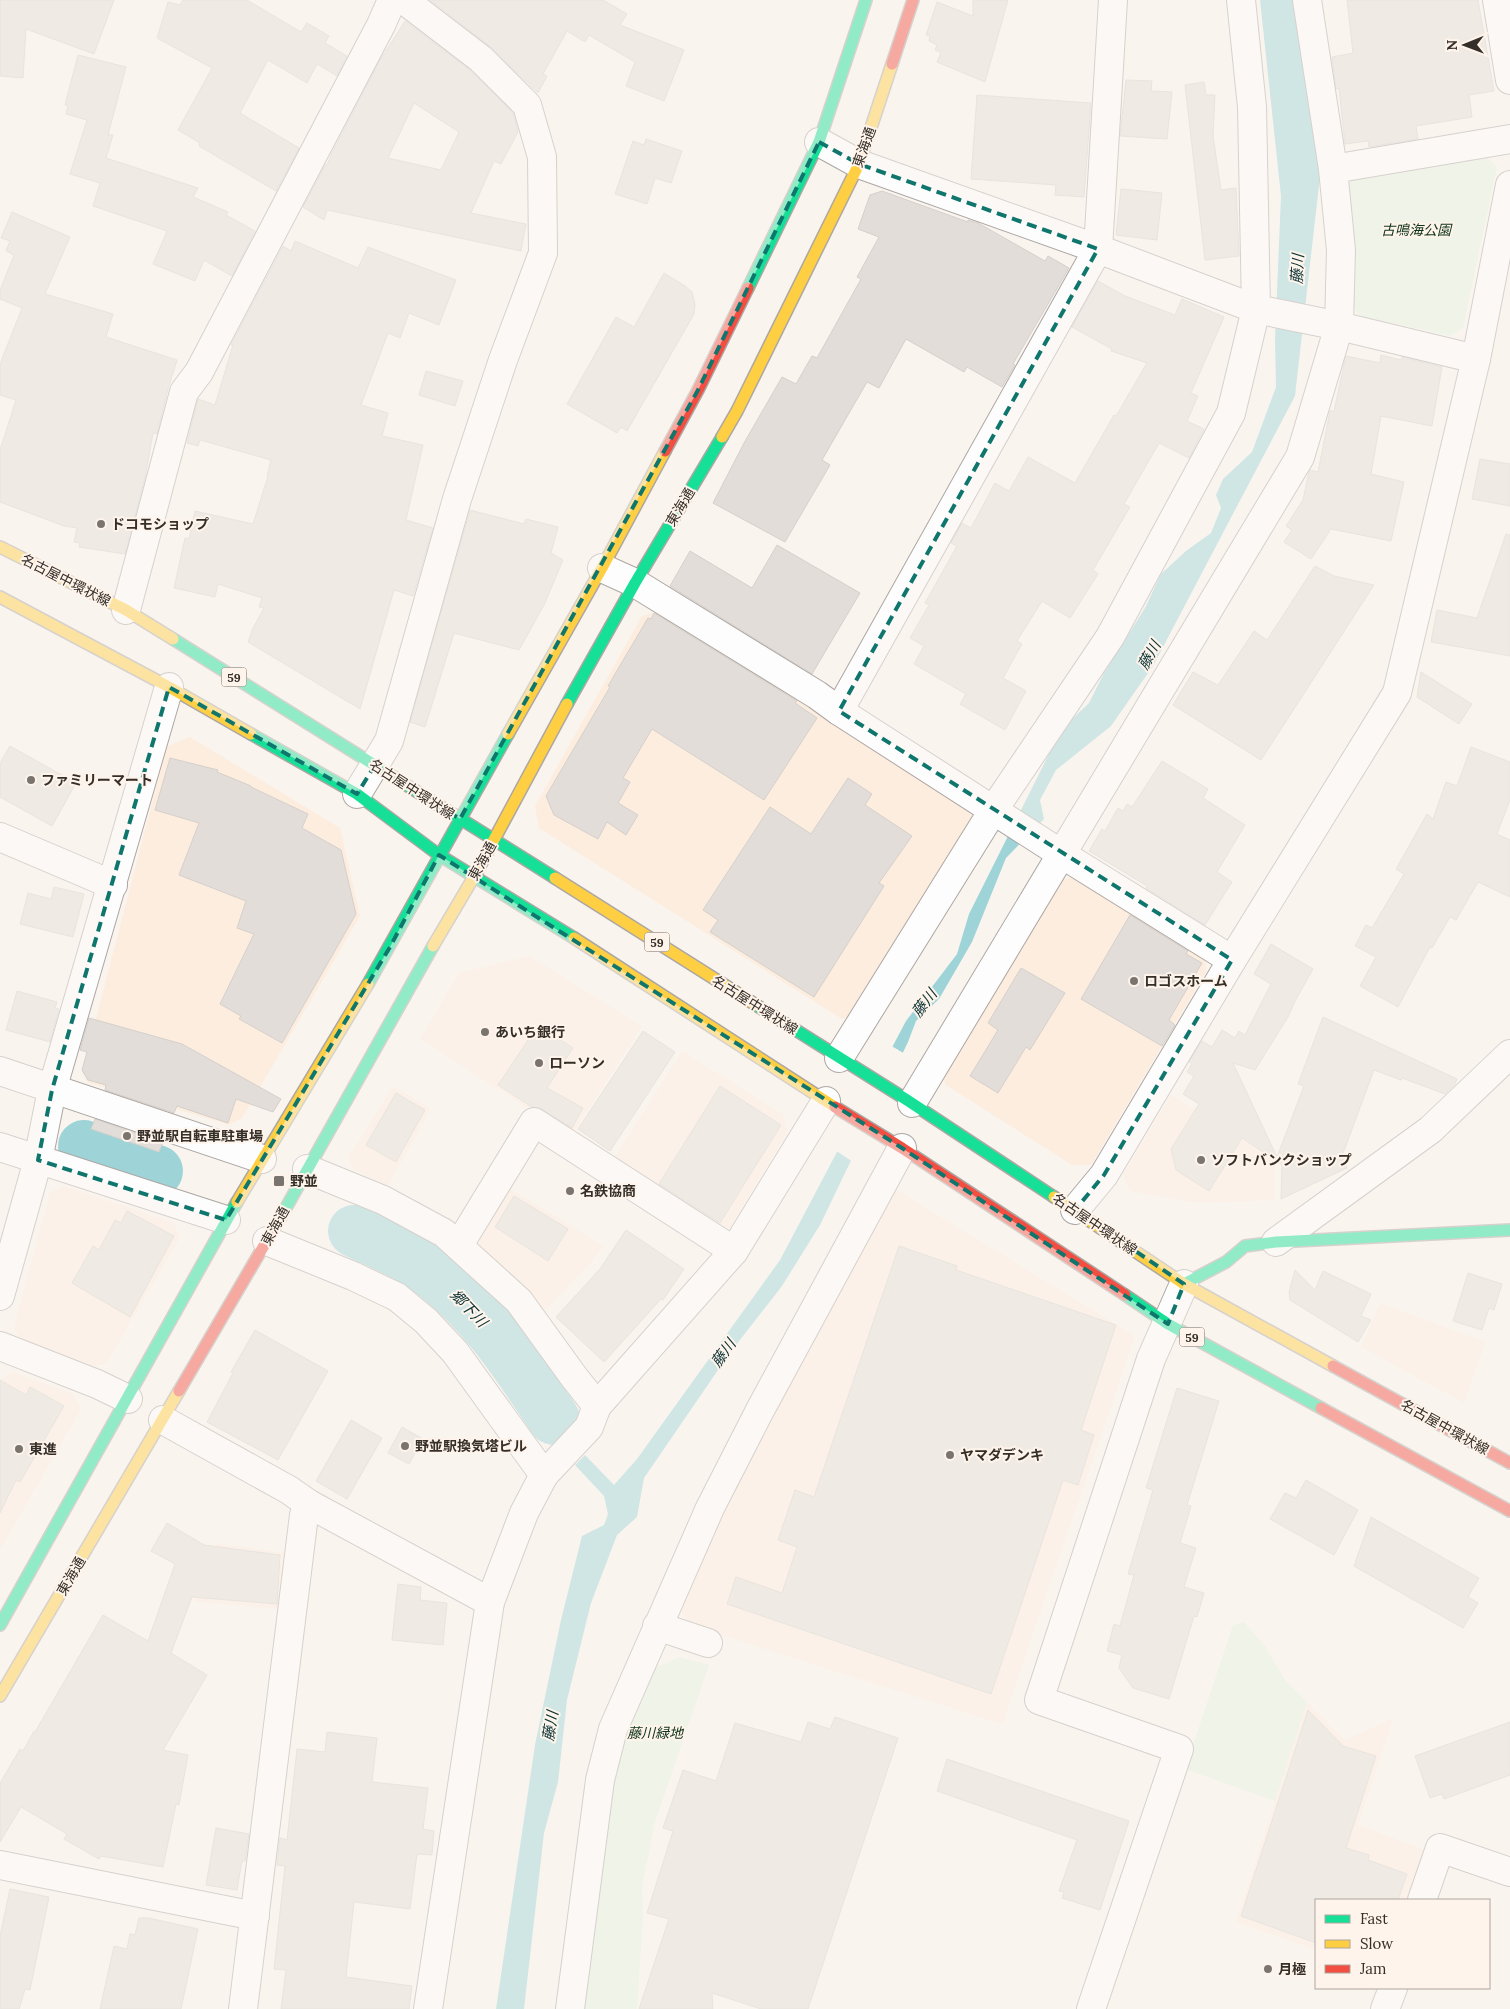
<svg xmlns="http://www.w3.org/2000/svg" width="1510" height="2009" viewBox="0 0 1510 2009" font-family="Lora,'Noto Sans JP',serif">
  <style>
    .built { fill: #fceddf }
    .green { fill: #e2f2e0 }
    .water { fill: #9ed4d8 }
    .pier { fill: #faf4ef }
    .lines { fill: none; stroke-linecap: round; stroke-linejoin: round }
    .river { stroke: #9ed4d8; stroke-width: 52 }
    .building { fill: #e2ddd8; stroke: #d5d0cb; fill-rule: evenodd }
    .street-casing { stroke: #aca7a3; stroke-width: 30 }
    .fast-casing { stroke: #aca7a3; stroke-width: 14 }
    .slow-casing { stroke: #aca7a3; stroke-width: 14 }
    .jam-casing { stroke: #aca7a3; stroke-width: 14 }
    .street { stroke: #fefdfd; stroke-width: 28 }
    .fast { stroke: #16e098; stroke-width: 11 }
    .slow { stroke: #ffcf43; stroke-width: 11 }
    .jam { stroke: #f24e42; stroke-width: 11 }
    .marked { fill: none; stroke: #0f766e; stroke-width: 4; stroke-dasharray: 10 6; stroke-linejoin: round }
    .poi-dot { fill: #7a746e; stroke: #fef4eb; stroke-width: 2 }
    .labels { text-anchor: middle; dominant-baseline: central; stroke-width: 4; stroke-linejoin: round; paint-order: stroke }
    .shield { fill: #fef4eb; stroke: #716a63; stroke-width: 1 }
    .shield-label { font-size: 12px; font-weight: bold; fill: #352f29 }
    .street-label { font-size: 14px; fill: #352f29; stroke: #fef4eb }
    .park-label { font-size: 14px; font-style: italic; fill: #0d3318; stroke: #fef4eb }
    .poi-label { font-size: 14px; font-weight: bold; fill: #352f29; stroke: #fef4eb; text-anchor: start }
    .water-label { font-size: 15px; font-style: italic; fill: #093235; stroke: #fef4eb }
  </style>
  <rect width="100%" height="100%" fill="#faf4ef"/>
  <g class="built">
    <polygon points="656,612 970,809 973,825 853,1016 842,1019 539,828 535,806 642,616"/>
    <polygon points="190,737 340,828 360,916 242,1118 229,1125 87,1082 82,1072 167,746"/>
    <polygon points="1074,877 1205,958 1206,972 1091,1165 1072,1165 946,1085 942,1075 1060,880"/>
    <polygon points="529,956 642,1026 571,1136 420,1039 459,973"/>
    <polygon points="682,1051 783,1114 787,1133 730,1228 716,1231 611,1163"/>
    <polygon points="393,1086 431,1109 388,1186 354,1170 348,1158"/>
    <polygon points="1171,1095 1275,1161 1275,1200 1199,1203 1130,1191 1123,1175"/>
    <polygon points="503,1184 603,1246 593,1260 541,1315 527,1294 479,1246 479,1226"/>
    <polygon points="64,1186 174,1223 180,1238 106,1364 91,1367 21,1340 14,1327 50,1192"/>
    <polygon points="895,1189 1135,1336 1002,1724 693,1626 686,1620 682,1611 681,1600 719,1516"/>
    <polygon points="1380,1303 1486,1342 1464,1403 1361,1347"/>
    <polygon points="13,1372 73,1394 81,1409 0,1550 0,1380"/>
    <polygon points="215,1543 287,1553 282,1609 195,1602"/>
    <polygon points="1307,1702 1345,1740 1393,1718 1358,1825 1428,1851 1410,1900 1316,1900 1316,1950 1236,1922"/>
  </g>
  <g class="green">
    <polygon points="1480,151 1497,167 1463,328 1450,336 1360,316 1351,304 1348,186 1353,174"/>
    <polygon points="1244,1622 1265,1646 1285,1680 1307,1702 1275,1801 1185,1769 1233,1625"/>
    <polygon points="679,1657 709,1665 655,1822 642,1887 643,1916 637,2009 584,2009 614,1781 629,1722 655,1668"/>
  </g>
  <polygon class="water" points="1260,0 1295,0 1321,168 1295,396 1153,666 1111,726 1056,770 1040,800 1044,819 1006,858 972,942 939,999 916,1021 908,1042 820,1225 782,1286 729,1354 644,1478 637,1517 617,1535 591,1603 567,1700 558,1782 544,1833 524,2009 496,2009 535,1745 561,1620 582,1536 604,1525 608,1514 604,1496 575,1465 585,1455 614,1485 637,1459 780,1260 906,1021 957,954 969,914 1054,744 1071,720 1089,703 1104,673 1145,608 1161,574 1186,551 1211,533 1221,508 1216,495 1223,479 1252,452 1276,387 1275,340 1281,196"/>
  <polygon class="pier" points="890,1045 905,1054 853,1162 835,1150"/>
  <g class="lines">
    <g class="river">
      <polyline points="84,1146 157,1171"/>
      <path d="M354 1231C381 1244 411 1256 435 1275 487 1316 517 1365 554 1419"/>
    </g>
  </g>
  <g class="building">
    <polygon points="0,0 114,0 94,54 26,29 23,78 0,76"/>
    <polygon points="183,0 247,0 301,32 307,23 329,36 325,43 347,56 337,76 317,64 307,83 268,60 240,113 299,148 276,191 199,146 200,143 178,130 212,68 157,38 168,2 180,5"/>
    <polygon points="430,0 603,0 627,14 620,25 684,50 664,101 626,86 635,62 589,35 585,42 567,31 543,74 547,76 538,93 491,47"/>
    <polygon points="973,0 1008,0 985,82 937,62 941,53 935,50 937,45 929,41 930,36 926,35 937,2 973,16"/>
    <polygon points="1347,0 1478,0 1494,91 1469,95 1472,117 1416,126 1418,139 1369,147 1368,141 1345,144 1339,88 1336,89 1332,57 1353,53"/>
    <path d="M405 21 471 71 513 113 518 132 501 164 494 161 471 213 526 224 521 251 327 210 324 220 303 207 326 164 327 165 332 153 380 60ZM414 103 459 132 441 170 388 158Z"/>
    <polygon points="78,55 126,67 108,135 113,135 106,158 198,188 193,197 228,212 226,215 255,231 232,276 204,260 195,281 153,264 167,231 93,206 100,183 70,174 87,120 66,114 68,106 65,105"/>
    <polygon points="1126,80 1152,81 1151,91 1172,92 1167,139 1120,136"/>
    <polygon points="1204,82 1206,95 1215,95 1213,136 1221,190 1236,188 1239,256 1205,260 1185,85"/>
    <polygon points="977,95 1091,103 1084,197 1055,195 1056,185 971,179"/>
    <polygon points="646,139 682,151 671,183 655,178 647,204 615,194 633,141 644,145"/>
    <polygon points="1121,189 1162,193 1157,240 1116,235"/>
    <polygon points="882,191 968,222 968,220 978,223 1045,261 1048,256 1069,268 1013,364 1015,365 1002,387 967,367 964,372 906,339 879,388 867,382 822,460 830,465 785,542 713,503 744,443 782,377 796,384 812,356 817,358 861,279 857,277 879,237 858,229 870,195"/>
    <polygon points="12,212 70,237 45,294 113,314 106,337 177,360 168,389 157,434 153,433 145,478 125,554 79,547 80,543 74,542 77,528 64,526 0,502 0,450 16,400 0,395 0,364 22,308 0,299 0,290 14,255 6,251 10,241 1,238"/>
    <polygon points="295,241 358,268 368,247 456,280 439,325 409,313 400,338 388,333 361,405 388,413 382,436 423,445 406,520 433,528 413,596 394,590 360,709 248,642 253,628 264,608 259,607 262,598 218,584 215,597 174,588 185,538 189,539 195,511 253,524 268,476 267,476 271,460 200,440 198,446 187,443 198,399 215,405 233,345 231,345 283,246 291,251"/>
    <polygon points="664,273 685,286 692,292 695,304 694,314 627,431 621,427 617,433 567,404 616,317 634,327"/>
    <polygon points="1098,281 1125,296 1175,315 1182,299 1224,317 1191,393 1198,396 1187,421 1204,429 1189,458 1159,443 1124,504 1130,507 1093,570 1098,574 1070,618 1042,601 1017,641 1022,644 1003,678 1026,691 1005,730 960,704 966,694 914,664 924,646 910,638 929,605 925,603 957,546 951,543 962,523 971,528 995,483 1009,491 1028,457 1075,483 1114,415 1116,416 1147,363 1111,351 1112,349 1072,327"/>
    <polygon points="1381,355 1401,360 1402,357 1442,367 1432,426 1381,416 1371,474 1404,482 1391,541 1331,529 1311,559 1284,542 1292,530 1286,526 1303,500 1309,472 1310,470 1318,472 1329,416 1330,411 1334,411 1346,356 1380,363"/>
    <polygon points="426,371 463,381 455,406 419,395"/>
    <polygon points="1480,459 1510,464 1510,506 1472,499"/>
    <polygon points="470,510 524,524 526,519 558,527 551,553 563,560 544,605 519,650 454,633 425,727 410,722"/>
    <polygon points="1506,534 1510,535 1510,656 1431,642 1437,610 1477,618"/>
    <polygon points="777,545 860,593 812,674 670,586 690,551 752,588"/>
    <polygon points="1315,566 1334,576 1374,585 1261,760 1173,705 1193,672 1218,685 1254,631 1267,640"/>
    <polygon points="654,613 797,701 795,703 817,718 764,800 652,729 623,778 630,782 618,803 638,815 626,835 607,822 598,839 554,815 546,796 610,687 608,686 648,618 651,619"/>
    <polygon points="1421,672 1472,704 1459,724 1417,697"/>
    <polygon points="10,746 76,783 52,826 0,797 0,763"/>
    <polygon points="1471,747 1510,762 1510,800 1497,834 1510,840 1510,897 1478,882 1456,920 1450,917 1432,948 1430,947 1398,1007 1360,986 1376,957 1355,946 1366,925 1372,928 1404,874 1396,869 1427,814 1433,819 1446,782 1457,786"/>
    <polygon points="170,758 218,770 217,772 251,786 251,787 308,814 302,828 341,850 356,914 282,1043 239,1019 241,1016 220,1004 254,934 237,928 246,901 179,875 199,823 155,810"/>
    <polygon points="1162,761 1208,789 1203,798 1245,825 1217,872 1232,882 1205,925 1146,888 1147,886 1089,851 1102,829 1105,831 1118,808 1123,811 1127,804 1132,807"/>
    <polygon points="848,778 872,794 865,805 912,836 879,883 884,886 814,997 710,932 718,920 703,910 770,807 811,834"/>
    <polygon points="54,887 84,894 73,937 20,924 28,893 51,899"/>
    <polygon points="1130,915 1188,951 1186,954 1202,963 1169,1020 1175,1025 1162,1046 1081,999"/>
    <polygon points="1271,944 1313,969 1295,1001 1288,1017 1255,1070 1233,1063 1277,1157 1304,1086 1298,1084 1323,1017 1457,1079 1455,1084 1445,1094 1402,1078 1401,1080 1374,1070 1342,1156 1347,1168 1281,1199 1282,1165 1242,1138 1209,1191 1176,1170 1171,1149 1199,1104 1183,1094 1194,1076 1187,1072 1192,1064 1189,1062 1202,1041 1212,1047 1222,1030 1235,1038 1239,1031 1245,1035 1271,984 1254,974"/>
    <polygon points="1021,968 1065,993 1030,1050 1026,1047 998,1093 970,1076 998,1030 988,1023"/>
    <polygon points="17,991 57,1002 55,1008 59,1009 50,1042 6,1030"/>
    <polygon points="89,1018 182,1044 281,1099 273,1112 236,1099 228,1123 177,1106 174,1113 105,1090 106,1085 88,1080 82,1070 87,1052 80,1050"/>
    <polygon points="538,1025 573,1048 547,1088 583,1108 572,1128 542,1109 532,1107 498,1085"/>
    <polygon points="643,1031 675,1052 610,1151 578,1129"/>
    <polygon points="720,1086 781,1125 720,1223 659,1184"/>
    <polygon points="396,1093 425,1110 396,1162 366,1145"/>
    <polygon points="95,1119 163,1142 159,1152 91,1129"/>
    <polygon points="514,1196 568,1229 548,1261 495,1227"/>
    <polygon points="127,1211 174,1236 130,1317 72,1283 93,1246 99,1250 115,1220 121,1223"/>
    <polygon points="626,1230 684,1269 663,1300 661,1299 604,1362 556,1317 600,1269"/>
    <polygon points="899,1246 957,1266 956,1270 1116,1325 1081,1430 1094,1435 1078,1485 1063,1480 991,1694 727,1604 736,1577 782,1593 797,1547 778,1540 795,1490 814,1497"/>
    <polygon points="1295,1270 1315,1290 1323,1271 1371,1294 1361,1316 1371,1320 1358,1342 1290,1300 1289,1292"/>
    <polygon points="1468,1273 1502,1284 1494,1310 1489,1308 1482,1330 1453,1321"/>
    <polygon points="255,1330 328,1371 278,1460 207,1422 233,1373 231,1372"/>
    <polygon points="0,1380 26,1395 30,1387 64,1406 20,1482 16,1480 0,1513"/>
    <polygon points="1177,1388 1219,1401 1187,1505 1191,1506 1180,1543 1196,1548 1184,1587 1204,1593 1197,1617 1194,1616 1169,1699 1133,1688 1119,1668 1122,1655 1107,1651 1114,1624 1120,1626 1134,1575 1128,1574 1153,1490 1146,1488"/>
    <polygon points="351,1420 382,1438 347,1499 316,1481"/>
    <polygon points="402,1427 423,1439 409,1464 388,1453"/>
    <polygon points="1306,1480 1358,1510 1334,1555 1270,1519 1285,1493 1296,1498"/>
    <polygon points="1371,1517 1479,1578 1468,1597 1478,1603 1463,1628 1354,1566"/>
    <polygon points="167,1523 204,1545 280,1555 277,1604 192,1597 171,1653 207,1675 163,1750 188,1755 179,1805 176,1804 163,1867 101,1856 99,1859 64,1839 67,1834 21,1807 0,1842 0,1783 20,1749 23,1751 34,1731 35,1732 103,1615 148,1641 175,1564 151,1551"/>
    <polygon points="398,1584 421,1587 420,1600 447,1603 443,1645 392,1640"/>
    <polygon points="1308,1710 1343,1746 1376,1756 1346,1848 1369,1855 1368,1860 1407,1874 1398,1900 1316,1900 1316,1943 1241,1916"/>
    <polygon points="835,1717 898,1738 808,2009 761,2009 712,1993 713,2009 639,2009 669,1919 647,1913 673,1831 663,1828 683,1770 716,1781 735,1723 801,1742 808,1722 830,1729"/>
    <polygon points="1510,1722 1510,1775 1444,1799 1442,1794 1430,1798 1415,1756"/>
    <polygon points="327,1732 377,1738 372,1782 428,1788 423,1829 434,1831 432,1855 417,1854 410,1909 354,1902 346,1977 412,1986 409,2009 281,2009 286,1970 274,1969 285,1866 277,1865 280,1838 287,1840 297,1749 325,1752"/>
    <polygon points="947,1759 1129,1821 1100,1910 1062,1898 1064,1892 1059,1891 1077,1840 937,1791"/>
    <polygon points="216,1828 249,1834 245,1861 242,1861 237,1890 206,1885"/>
    <polygon points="10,1889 49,1897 30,1990 25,1989 19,2009 0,2009 0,1936"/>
    <polygon points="139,1918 149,1918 198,1929 181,2009 100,2009 114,1946 127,1949 130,1934 135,1935"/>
  </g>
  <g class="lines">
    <g class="street-casing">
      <g id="street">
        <polyline points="1497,0 1510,80"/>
        <polyline points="819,142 859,164 1098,249 1256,309 1339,326 1476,359"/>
        <polyline points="1333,169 1510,139"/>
        <polyline points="602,568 635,583 817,695 839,711 1063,855 1232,960"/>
        <polyline points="126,610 184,392 199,372 381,25 392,0"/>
        <polyline points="839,711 1098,249 1113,0"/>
        <polyline points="357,794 389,741 457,499 503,360 543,253 542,157 527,105 481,59 404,0"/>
        <polyline points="0,837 113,885"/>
        <polyline points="839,1058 994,809 1110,637 1231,413 1256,309 1252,107 1241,0"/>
        <polyline points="0,1071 262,1159"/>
        <polyline points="912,1103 1300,457 1339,326 1341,250 1333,169 1307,0"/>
        <polyline points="0,1147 226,1220"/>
        <polyline points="307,1169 383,1200 444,1233 519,1301 574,1377 597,1406"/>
        <polyline points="1075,1210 1104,1175 1232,960 1397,693 1476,359 1510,185"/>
        <polyline points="267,1241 353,1276 397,1297 426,1321 455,1352 544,1475"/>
        <polyline points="1276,1242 1430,1130 1510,1054"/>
        <polyline points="459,1245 534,1122 734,1251"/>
        <polyline points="0,1296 38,1160 52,1090 169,687"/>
        <polyline points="0,1346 97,1384 128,1399"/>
        <polyline points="163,1420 289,1490 309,1504 490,1602"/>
        <polyline points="657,1626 708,1643"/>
        <polyline points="0,1865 255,1916"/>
        <polyline points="1422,1900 1440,1848 1510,1872"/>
        <polyline points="243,2009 304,1515 309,1504"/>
        <polyline points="428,2009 490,1602 524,1513 544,1475 589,1427 597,1406 734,1251 826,1101"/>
        <polyline points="570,2009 600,1780 613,1729 710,1508 759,1412 902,1148"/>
        <polyline points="1091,2009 1179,1749 1039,1700 1151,1359 1184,1284"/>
        <polyline points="1385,2009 1393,1988"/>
      </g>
    </g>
    <g class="fast-casing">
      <g id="fast">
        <polyline points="748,288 819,142 866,0"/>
        <polyline points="173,639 555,878"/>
        <polyline points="567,704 635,583 722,437"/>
        <polyline points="251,734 357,794 439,855 574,938"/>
        <polyline points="368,984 508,734"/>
        <polyline points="756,1005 907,1100 1054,1197"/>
        <polyline points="283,1213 433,946"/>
        <polyline points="1184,1284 1226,1262 1245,1246 1276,1242 1510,1230"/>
        <polyline points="1125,1295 1168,1324 1321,1408"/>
        <polyline points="0,1625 237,1202"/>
      </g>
    </g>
    <g class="slow-casing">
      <g id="slow">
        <polyline points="722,437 737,411 859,164 892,64"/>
        <polyline points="0,547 126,610 173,639"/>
        <polyline points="0,597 169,687 251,734"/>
        <polyline points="508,734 602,568 665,451"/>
        <polyline points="555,878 756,1005"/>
        <polyline points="574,938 835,1107"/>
        <polyline points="433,946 475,875 567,704"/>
        <polyline points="1054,1197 1184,1284 1333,1366"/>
        <polyline points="237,1202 368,984"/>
        <polyline points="0,1696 179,1391"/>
      </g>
    </g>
    <g class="jam-casing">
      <g id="jam">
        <polyline points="892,64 913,0"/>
        <polyline points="665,451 698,390 748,288"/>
        <polyline points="835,1107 902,1148 1125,1295"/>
        <polyline points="1333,1366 1510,1463"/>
        <polyline points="179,1391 283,1213"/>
        <polyline points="1321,1408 1510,1511"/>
      </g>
    </g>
    <use href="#street" class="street"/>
    <use href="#fast" class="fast"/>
    <use href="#slow" class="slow"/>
    <use href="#jam" class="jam"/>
  </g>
  <path d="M0 0H1510V2009H0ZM819 142 859 164 1098 249 839 711 1232 960 1104 1175 1075 1210 1184 1284 1168 1324 902 1148 439 855 390 947 226 1220 38 1160 52 1090 169 687 357 794 375 765 460 819 698 390Z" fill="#faf4ef" fill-opacity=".55" fill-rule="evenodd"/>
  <path class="marked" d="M819 142 859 164 1098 249 839 711 1232 960 1104 1175 1075 1210 1184 1284 1168 1324 902 1148 439 855 390 947 226 1220 38 1160 52 1090 169 687 357 794 375 765 460 819 698 390Z"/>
  <g class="poi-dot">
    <circle cx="101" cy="524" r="5"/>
    <circle cx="31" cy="780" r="5"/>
    <circle cx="1134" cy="981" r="5"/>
    <circle cx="485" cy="1032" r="5"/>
    <circle cx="539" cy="1063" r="5"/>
    <circle cx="127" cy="1136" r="5"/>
    <circle cx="1201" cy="1160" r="5"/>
    <rect x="273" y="1175" width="12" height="12" rx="2.5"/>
    <circle cx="570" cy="1191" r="5"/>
    <circle cx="405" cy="1446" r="5"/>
    <circle cx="19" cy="1449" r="5"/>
    <circle cx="950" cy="1455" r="5"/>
    <circle cx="1268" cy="1969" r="5"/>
  </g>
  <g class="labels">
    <g class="shield">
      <rect x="221.5" y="667.5" width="25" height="19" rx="4"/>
      <rect x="644.5" y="932.5" width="25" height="19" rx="4"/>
      <rect x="1179.5" y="1327.5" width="25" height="19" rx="4"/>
    </g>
    <g class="shield-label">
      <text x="234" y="677">59</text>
      <text x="657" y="942">59</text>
      <text x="1192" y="1337">59</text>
    </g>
    <g class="street-label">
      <text transform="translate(864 147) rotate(-70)">東海通</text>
      <text transform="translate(680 507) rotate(-59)">東海通</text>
      <text transform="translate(66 580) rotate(27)">名古屋中環状線</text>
      <text transform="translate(412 789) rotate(33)">名古屋中環状線</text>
      <text transform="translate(482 861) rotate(-61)">東海通</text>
      <text transform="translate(755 1005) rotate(32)">名古屋中環状線</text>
      <text transform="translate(1095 1224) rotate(34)">名古屋中環状線</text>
      <text transform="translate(275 1226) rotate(-61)">東海通</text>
      <text transform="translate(1445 1427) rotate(29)">名古屋中環状線</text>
      <text transform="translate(71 1576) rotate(-60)">東海通</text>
    </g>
    <g class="park-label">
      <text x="1416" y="230">古鳴海公園</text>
      <text x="655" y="1733">藤川緑地</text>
    </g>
    <g class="poi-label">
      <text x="111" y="524">ドコモショップ</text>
      <text x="41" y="780">ファミリーマート</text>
      <text x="1144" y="981">ロゴスホーム</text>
      <text x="495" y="1032">あいち銀行</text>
      <text x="549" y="1063">ローソン</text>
      <text x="137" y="1136">野並駅自転車駐車場</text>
      <text x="1211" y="1160">ソフトバンクショップ</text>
      <text x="290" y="1181">野並</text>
      <text x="580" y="1191">名鉄協商</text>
      <text x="415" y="1446">野並駅換気塔ビル</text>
      <text x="29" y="1449">東進</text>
      <text x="960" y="1455">ヤマダデンキ</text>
      <text x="1278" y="1969">月極</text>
    </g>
    <g class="water-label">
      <text transform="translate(1297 269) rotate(-87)">藤川</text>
      <text transform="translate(1149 655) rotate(-61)">藤川</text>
      <text transform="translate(924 1003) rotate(-53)">藤川</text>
      <text transform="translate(469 1308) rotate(46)">郷下川</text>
      <text transform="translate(723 1353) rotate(-54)">藤川</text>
      <text transform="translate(550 1726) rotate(-81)">藤川</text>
    </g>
  </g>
  <rect x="1315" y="1899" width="175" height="90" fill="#fef4eb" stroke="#aea59d"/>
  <rect x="1325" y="1915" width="25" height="8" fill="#16e098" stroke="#aea59d"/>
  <text x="1360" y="1924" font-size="15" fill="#352f29">Fast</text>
  <rect x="1325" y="1940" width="25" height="8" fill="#ffcf43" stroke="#aea59d"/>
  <text x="1360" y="1949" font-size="15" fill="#352f29">Slow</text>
  <rect x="1325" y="1965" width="25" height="8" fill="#f24e42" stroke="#aea59d"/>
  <text x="1360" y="1974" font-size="15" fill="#352f29">Jam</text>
  <g transform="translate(1465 45) rotate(269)" stroke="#fef4eb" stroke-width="4" paint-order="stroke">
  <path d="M0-4L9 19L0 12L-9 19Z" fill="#352f29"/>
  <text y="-8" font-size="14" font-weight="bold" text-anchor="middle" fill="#352f29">N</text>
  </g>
</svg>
